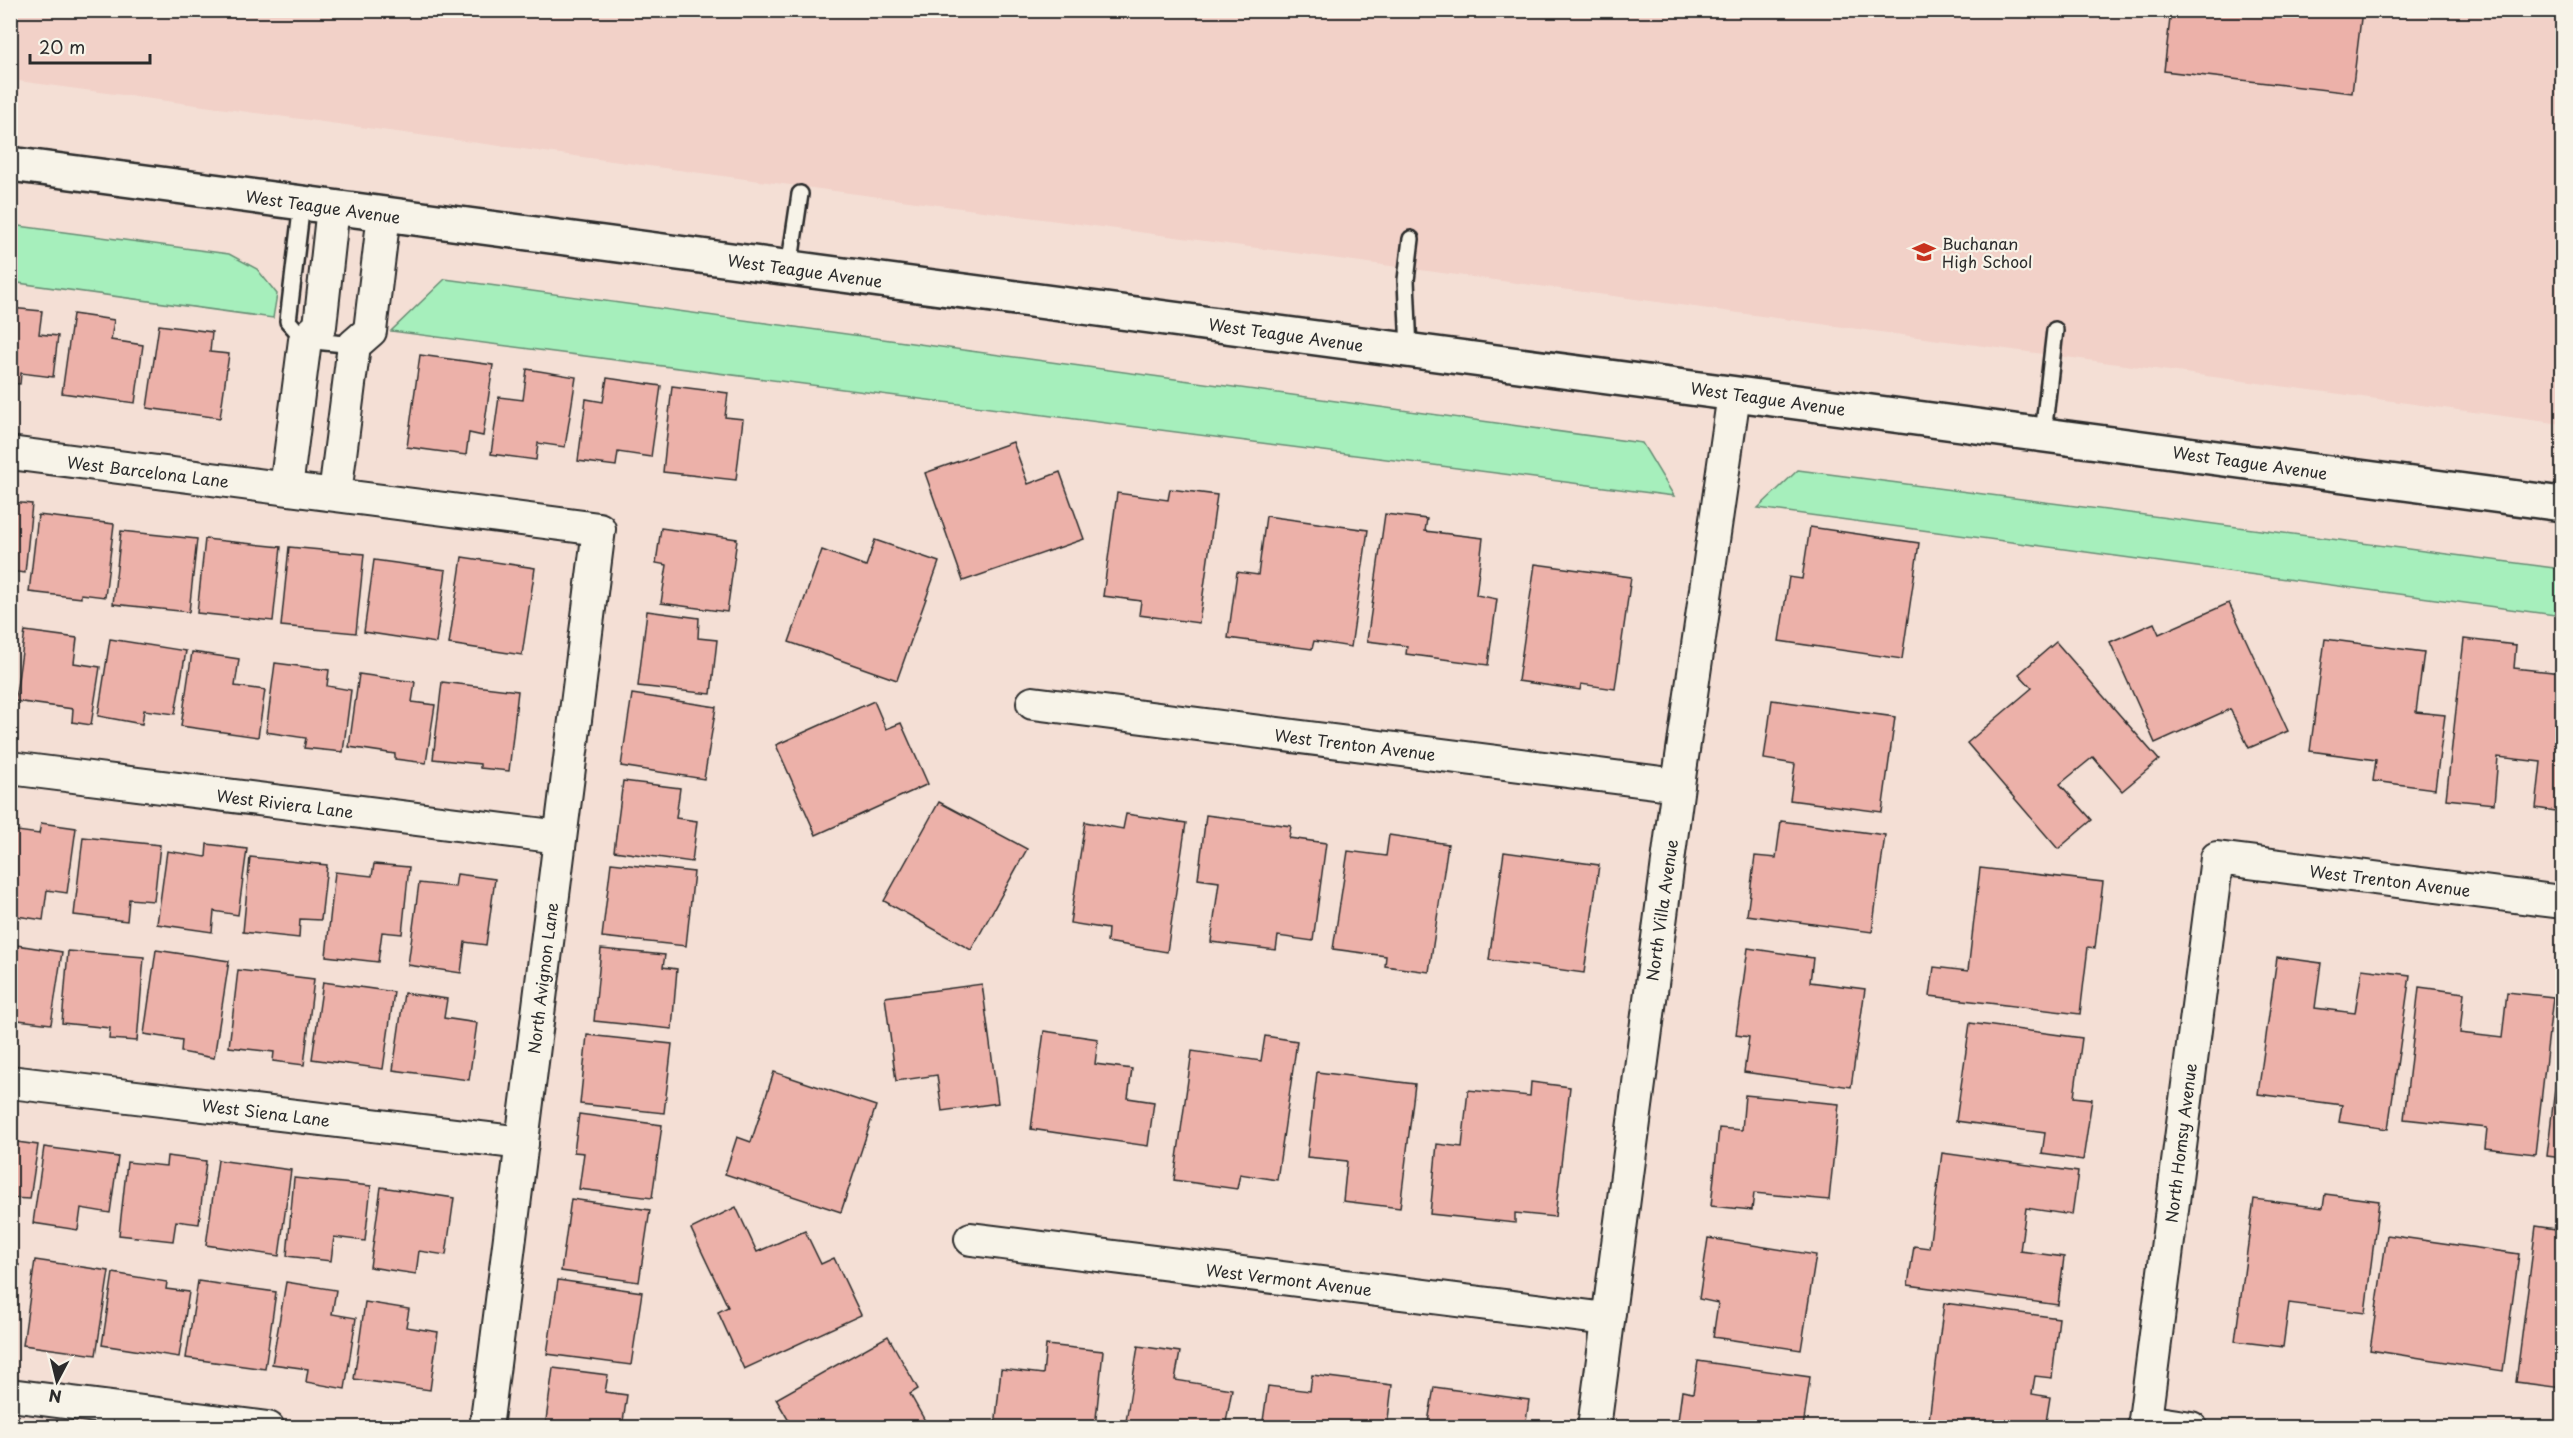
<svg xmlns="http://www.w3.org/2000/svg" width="2573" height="1438" viewBox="0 0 2573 1438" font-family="'Playpen Sans',sans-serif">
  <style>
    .built { fill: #f2d1c8 }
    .green { fill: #a6efbc; stroke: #688d74; stroke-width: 1.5 }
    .building { fill: #ecb1a9; stroke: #2b2b2b; stroke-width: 1.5 }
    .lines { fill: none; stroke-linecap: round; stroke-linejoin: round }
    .lane-casing { stroke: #2b2b2b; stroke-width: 20 }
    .street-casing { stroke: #2b2b2b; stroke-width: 36 }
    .secondary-casing { stroke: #2b2b2b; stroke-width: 38 }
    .lane { stroke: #f7f3e8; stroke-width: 15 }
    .street { stroke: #f7f3e8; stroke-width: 32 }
    .secondary { stroke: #f7f3e8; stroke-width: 33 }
    .labels { text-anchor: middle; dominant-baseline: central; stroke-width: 4.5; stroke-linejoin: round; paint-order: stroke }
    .street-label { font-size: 16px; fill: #2b2b2b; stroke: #f7f3e8 }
    .poi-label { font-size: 16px; fill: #2b2b2b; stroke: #f7f3e8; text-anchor: start }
  </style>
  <rect width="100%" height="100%" fill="#f4dfd5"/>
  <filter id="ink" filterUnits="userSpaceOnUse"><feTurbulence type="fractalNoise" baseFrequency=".0167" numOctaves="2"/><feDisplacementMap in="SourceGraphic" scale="12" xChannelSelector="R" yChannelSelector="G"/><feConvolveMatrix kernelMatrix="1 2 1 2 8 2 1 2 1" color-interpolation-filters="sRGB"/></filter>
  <g filter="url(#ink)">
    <polygon class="built" points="11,10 2562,11 2562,424 11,80"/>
    <g class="green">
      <polygon points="11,225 229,254 257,269 277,294 273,318 11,282"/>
      <polygon points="445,279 1642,443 1674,496 391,331"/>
      <polygon points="1798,470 2562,569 2562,616 1758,508"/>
    </g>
    <g class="building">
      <polygon points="2171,10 2362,10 2352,93 2164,71"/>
      <polygon points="10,308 42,311 39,334 58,336 53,377 21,373 20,384 10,383"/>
      <polygon points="73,314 114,320 111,340 143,345 135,403 62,393"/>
      <polygon points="159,325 212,332 210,352 229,354 220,418 147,408"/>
      <polygon points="420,355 493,365 483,436 469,433 466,455 407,447"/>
      <polygon points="527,369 576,377 565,447 538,443 536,460 491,454 499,397 523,400"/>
      <polygon points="607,378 661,386 651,457 618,452 616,466 578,461 586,399 603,402"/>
      <polygon points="672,386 728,393 725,417 743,419 736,480 663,472"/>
      <polygon points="1013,442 1028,484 1060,472 1084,539 963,581 925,473"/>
      <polygon points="1170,489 1217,495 1199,623 1139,615 1141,601 1103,596 1117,493 1168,500"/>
      <polygon points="10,502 32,504 25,573 10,571"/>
      <polygon points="1385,514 1427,519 1425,531 1483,538 1476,595 1497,599 1488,665 1406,654 1407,646 1367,641"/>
      <polygon points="38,515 114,524 105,597 81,594 81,598 29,592"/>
      <polygon points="1266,516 1368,530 1351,647 1314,641 1312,649 1228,638 1237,572 1258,575"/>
      <polygon points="1810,527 1919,543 1902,659 1779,641 1789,577 1802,579"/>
      <polygon points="661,528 737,539 727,612 661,603 667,565 656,563"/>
      <polygon points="121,531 197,539 189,612 113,604"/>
      <polygon points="205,539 281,547 273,621 197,613"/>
      <polygon points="875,540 939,562 897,680 789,642 822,550 866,566"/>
      <polygon points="289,547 364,554 356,633 281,626"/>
      <polygon points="462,557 535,568 522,655 449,644"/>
      <polygon points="374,560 446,570 436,643 364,632"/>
      <polygon points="1535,564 1631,577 1615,689 1581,684 1580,690 1518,681"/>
      <polygon points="2229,603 2288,731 2249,748 2230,709 2155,743 2110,642 2154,623 2159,634"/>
      <polygon points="647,611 699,618 698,638 717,640 711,694 638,686"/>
      <polygon points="25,631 77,638 74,663 100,667 91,725 72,722 73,709 15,701"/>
      <polygon points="110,639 186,651 175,714 144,710 142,724 98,716"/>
      <polygon points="2325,639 2424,652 2416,712 2445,715 2435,789 2373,781 2376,760 2310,751"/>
      <polygon points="2464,639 2516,645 2514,668 2562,673 2562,812 2536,808 2541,762 2498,757 2494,804 2446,799"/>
      <polygon points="2056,642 2159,760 2122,791 2093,757 2060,784 2092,820 2058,849 1967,743 2032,688 2019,674"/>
      <polygon points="192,652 239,659 235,686 265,690 258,737 181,726"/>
      <polygon points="275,663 329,670 327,686 351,690 343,752 304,748 306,738 266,732"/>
      <polygon points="359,674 415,682 412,702 435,705 426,763 395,759 395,754 349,747"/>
      <polygon points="442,682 518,691 509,771 480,768 480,764 433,759"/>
      <polygon points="632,694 716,707 704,779 621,766"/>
      <polygon points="1772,700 1895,717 1882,812 1790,800 1795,764 1764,759"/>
      <polygon points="874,701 886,729 901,723 928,784 816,835 776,745"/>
      <polygon points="623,781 680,788 676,818 697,821 692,862 614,851"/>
      <polygon points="939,802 1027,849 971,950 884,901"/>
      <polygon points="1126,814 1186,823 1167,952 1107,942 1108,929 1070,923 1085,822 1123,829"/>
      <polygon points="1206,815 1291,826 1289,838 1326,843 1313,941 1278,936 1276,950 1211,942 1219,882 1198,879"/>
      <polygon points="1781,821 1885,835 1872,932 1747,915 1755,856 1776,858"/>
      <polygon points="41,823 76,828 67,893 47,890 43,920 10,915 10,830 39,834"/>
      <polygon points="1389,835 1448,844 1429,972 1385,966 1386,956 1333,949 1348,851 1386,856"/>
      <polygon points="83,837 160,845 154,901 129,899 127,921 74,915"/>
      <polygon points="207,844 247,849 238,915 214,911 212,932 157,924 167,851 206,857"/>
      <polygon points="1504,852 1599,865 1584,973 1489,960"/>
      <polygon points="250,857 327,865 321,920 300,919 299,938 243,932"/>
      <polygon points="611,863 694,872 686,946 602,937"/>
      <polygon points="374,864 409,867 402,934 382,932 378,962 326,956 335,872 372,876"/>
      <polygon points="1980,868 2103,882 2095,948 2088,947 2080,1014 1930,996 1934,967 1968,971"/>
      <polygon points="457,874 495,879 486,945 465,942 461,973 408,965 419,883 455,887"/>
      <polygon points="10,944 62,952 51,1024 10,1019"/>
      <polygon points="1748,948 1813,958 1810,982 1865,989 1851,1087 1744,1072 1749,1037 1736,1035"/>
      <polygon points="601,949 665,955 663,967 677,969 672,1029 594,1021"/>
      <polygon points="156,950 229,961 214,1058 181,1052 182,1040 144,1034"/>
      <polygon points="68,951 144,957 137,1041 109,1039 110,1028 62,1023"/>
      <polygon points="2277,957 2321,963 2315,1008 2355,1013 2362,969 2410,975 2388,1129 2339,1122 2342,1105 2258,1094"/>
      <polygon points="238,970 314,979 304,1065 273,1061 274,1052 229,1047"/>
      <polygon points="323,982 394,992 383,1069 312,1059"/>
      <polygon points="982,984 998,1103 942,1111 937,1075 896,1081 885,997"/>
      <polygon points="2419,987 2464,993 2460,1033 2502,1038 2507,992 2553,997 2535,1154 2485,1148 2487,1128 2404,1119"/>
      <polygon points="404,993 447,999 444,1018 477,1023 469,1080 393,1070"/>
      <polygon points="1970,1023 2082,1038 2074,1097 2092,1099 2083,1160 2042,1154 2045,1133 1956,1121"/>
      <polygon points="1044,1031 1098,1039 1095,1064 1132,1069 1128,1098 1154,1102 1148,1146 1031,1129"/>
      <polygon points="587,1035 672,1044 664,1113 580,1104"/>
      <polygon points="1265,1036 1297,1041 1277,1180 1240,1174 1237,1189 1174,1180 1192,1051 1261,1061"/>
      <polygon points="2560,1045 2562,1045 2562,1158 2547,1156"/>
      <polygon points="774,1072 876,1106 841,1212 725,1174 737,1137 751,1142"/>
      <polygon points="1317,1072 1415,1084 1400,1208 1343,1201 1347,1161 1307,1157"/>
      <polygon points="1531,1082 1570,1087 1555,1217 1515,1213 1515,1223 1430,1214 1437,1144 1462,1147 1468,1090 1530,1096"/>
      <polygon points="1745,1095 1839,1104 1829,1200 1754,1193 1752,1210 1711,1206 1719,1128 1742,1130"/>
      <polygon points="579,1114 662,1125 652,1198 579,1189 584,1153 574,1152"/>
      <polygon points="10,1141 38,1145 30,1199 10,1198"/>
      <polygon points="44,1147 118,1157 110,1213 81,1208 78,1230 33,1223"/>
      <polygon points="1942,1153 2078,1172 2072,1215 2026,1208 2020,1251 2064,1257 2058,1305 1908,1285 1914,1246 1929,1248"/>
      <polygon points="167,1156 206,1161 199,1224 176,1221 173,1241 119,1235 127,1162 166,1166"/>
      <polygon points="218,1160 291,1170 279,1256 206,1245"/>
      <polygon points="294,1178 371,1186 365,1241 334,1237 331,1261 287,1256"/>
      <polygon points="381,1187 454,1198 446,1255 419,1251 416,1274 370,1267"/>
      <polygon points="2325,1194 2379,1201 2365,1313 2289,1303 2283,1347 2235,1341 2254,1199 2323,1208"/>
      <polygon points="571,1199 650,1210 639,1282 561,1271"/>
      <polygon points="736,1207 757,1252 805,1231 821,1264 834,1258 861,1315 744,1369 718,1312 728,1307 691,1229"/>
      <polygon points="2536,1226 2562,1230 2562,1388 2516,1382"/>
      <polygon points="2387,1235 2519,1254 2503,1371 2370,1350"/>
      <polygon points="1708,1238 1816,1255 1801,1350 1713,1337 1718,1303 1699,1299"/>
      <polygon points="35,1260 109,1271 96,1355 23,1345"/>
      <polygon points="10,1264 19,1265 10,1343"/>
      <polygon points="113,1273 167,1282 166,1289 189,1292 179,1357 102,1345"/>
      <polygon points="558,1280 642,1292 631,1365 547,1354"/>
      <polygon points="198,1281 276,1292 265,1369 186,1358"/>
      <polygon points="286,1282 336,1290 332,1314 356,1318 345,1389 306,1382 308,1369 272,1364"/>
      <polygon points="365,1302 409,1309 406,1327 438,1332 430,1390 354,1379"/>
      <polygon points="1944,1303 2059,1318 2052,1378 2035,1376 2032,1394 2050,1397 2045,1428 1928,1428"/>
      <polygon points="888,1336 918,1389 910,1394 929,1428 793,1428 776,1399"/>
      <polygon points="1046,1345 1103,1351 1095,1428 995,1428 1001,1369 1043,1374"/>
      <polygon points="1138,1346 1180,1352 1175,1380 1232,1389 1225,1428 1125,1428"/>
      <polygon points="1698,1361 1810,1377 1803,1428 1677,1428 1682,1391 1693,1393"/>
      <polygon points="553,1368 608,1375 605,1392 627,1395 622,1428 545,1428"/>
      <polygon points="1312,1375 1392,1385 1387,1428 1262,1428 1268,1386 1310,1391"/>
      <polygon points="1434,1387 1529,1400 1525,1428 1427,1428"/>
    </g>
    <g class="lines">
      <g class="lane-casing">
        <g id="lane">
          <polyline points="302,203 288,321 305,340 354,345"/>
          <polyline points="789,268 800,194"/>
          <polyline points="1409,351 1406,280 1411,239"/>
          <polyline points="2043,434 2055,330"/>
        </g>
      </g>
      <g class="street-casing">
        <g id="street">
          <polyline points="10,453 599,529 486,1428"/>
          <polyline points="286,488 305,340 320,326 333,207"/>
          <polyline points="335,494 354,345 370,331 384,214"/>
          <polyline points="1033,703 1678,785"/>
          <polyline points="10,768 560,837"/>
          <polyline points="10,1082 522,1143"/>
          <polyline points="971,1239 1607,1319"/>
          <polyline points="10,1395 268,1428"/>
          <polyline points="2145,1421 2191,1428"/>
          <polyline points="1594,1428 1678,785 1734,394"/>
          <polyline points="2144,1428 2217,858 2562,902"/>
        </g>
      </g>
      <g class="secondary-casing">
        <polyline id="secondary" points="10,164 2562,504"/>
      </g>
      <use href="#lane" class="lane"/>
      <use href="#street" class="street"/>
      <use href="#secondary" class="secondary"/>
    </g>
  </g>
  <defs>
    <g id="school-bare" transform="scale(1.8)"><path d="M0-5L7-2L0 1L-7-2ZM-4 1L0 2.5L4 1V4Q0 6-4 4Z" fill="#c8321e" stroke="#f7f3e8" stroke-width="2.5" paint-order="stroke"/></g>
  </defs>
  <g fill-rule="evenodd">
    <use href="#school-bare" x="1924" y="252"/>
  </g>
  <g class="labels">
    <g class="street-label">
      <text transform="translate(323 206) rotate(8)">West Teague Avenue</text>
      <text transform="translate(805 270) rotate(8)">West Teague Avenue</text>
      <text transform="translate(1286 334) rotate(8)">West Teague Avenue</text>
      <text transform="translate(1768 398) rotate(8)">West Teague Avenue</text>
      <text transform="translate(2250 462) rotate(8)">West Teague Avenue</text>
      <text transform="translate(148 471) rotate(7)">West Barcelona Lane</text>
      <text transform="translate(1355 744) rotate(7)">West Trenton Avenue</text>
      <text transform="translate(285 803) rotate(7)">West Riviera Lane</text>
      <text transform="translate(2390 880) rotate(7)">West Trenton Avenue</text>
      <text transform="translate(1661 910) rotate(-82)">North Villa Avenue</text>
      <text transform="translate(542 978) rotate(-83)">North Avignon Lane</text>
      <text transform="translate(266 1112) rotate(7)">West Siena Lane</text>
      <text transform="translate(2180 1143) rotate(-83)">North Homsy Avenue</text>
      <text transform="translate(1289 1279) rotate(7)">West Vermont Avenue</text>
    </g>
    <g class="poi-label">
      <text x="1942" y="243">Buchanan<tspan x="1942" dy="18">High School</tspan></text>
    </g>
  </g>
  <rect width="2573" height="1438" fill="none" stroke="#f7f3e8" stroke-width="36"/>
  <rect x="18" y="18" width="2537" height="1402" fill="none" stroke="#2b2b2b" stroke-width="2" filter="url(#ink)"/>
  <g transform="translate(57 1381) rotate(187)" stroke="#f7f3e8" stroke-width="4.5" paint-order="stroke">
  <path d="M0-4.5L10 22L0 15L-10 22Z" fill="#2b2b2b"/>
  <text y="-9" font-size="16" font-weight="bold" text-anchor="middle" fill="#2b2b2b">N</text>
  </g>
  <path d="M30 54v9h120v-9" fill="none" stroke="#2b2b2b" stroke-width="3"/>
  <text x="39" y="54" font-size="18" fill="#2b2b2b" stroke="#f7f3e8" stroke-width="4.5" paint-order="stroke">20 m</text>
</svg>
